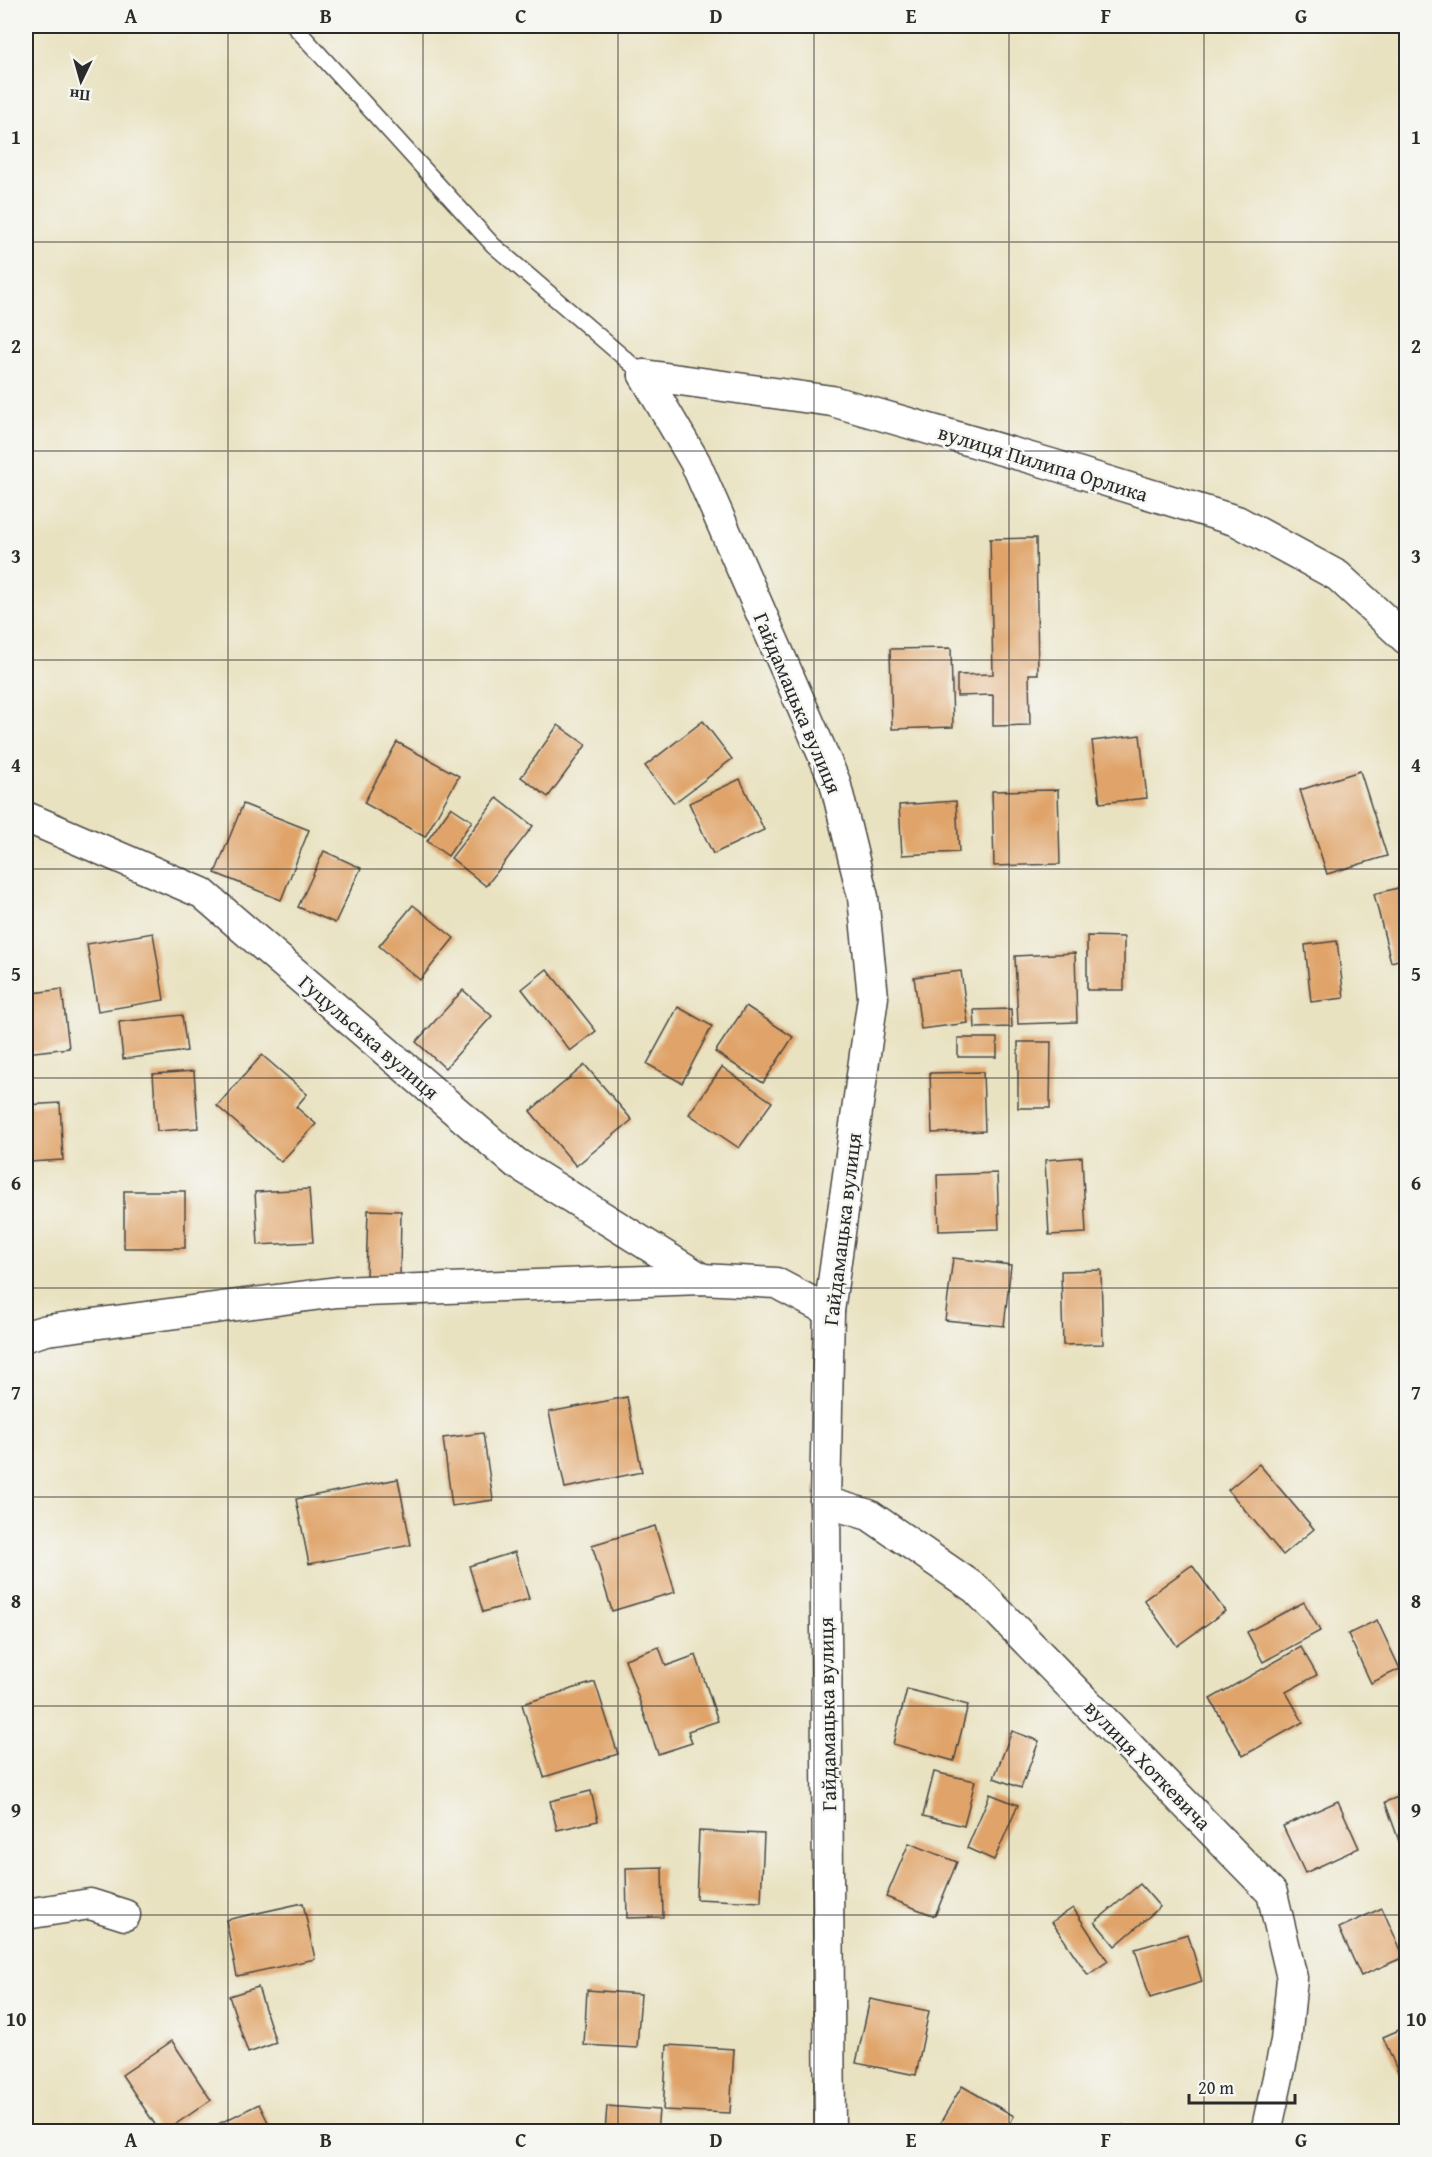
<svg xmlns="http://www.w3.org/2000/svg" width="1432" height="2157" viewBox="0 0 1432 2157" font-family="'Gentium Book Plus',serif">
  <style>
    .building { fill: #e0a46a }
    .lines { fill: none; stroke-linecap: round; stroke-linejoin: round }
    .lane-casing { stroke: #484642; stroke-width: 18 }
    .street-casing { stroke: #484642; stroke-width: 33 }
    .lane { stroke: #fff; stroke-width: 15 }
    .street { stroke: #fff; stroke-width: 30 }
    .grid { fill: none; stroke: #2b2b2b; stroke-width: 1.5; stroke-opacity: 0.55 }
    .labels { text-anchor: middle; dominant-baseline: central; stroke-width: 5; stroke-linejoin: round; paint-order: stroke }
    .street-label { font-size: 21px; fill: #2b2b2b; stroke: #f6f6f2 }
    .neatline { fill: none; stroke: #2b2b2b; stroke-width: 2 }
    .grid-label { font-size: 20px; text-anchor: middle; font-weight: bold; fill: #2b2b2b }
  </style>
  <rect width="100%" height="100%" fill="#f6f6f2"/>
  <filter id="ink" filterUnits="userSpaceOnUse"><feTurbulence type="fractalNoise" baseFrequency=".0167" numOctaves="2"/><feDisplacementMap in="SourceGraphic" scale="12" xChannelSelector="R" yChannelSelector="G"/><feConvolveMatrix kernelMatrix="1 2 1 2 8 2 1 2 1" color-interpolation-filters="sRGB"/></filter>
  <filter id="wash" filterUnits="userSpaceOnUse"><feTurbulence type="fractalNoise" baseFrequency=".008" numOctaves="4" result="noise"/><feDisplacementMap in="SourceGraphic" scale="24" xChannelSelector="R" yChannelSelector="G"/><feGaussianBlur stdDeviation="1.35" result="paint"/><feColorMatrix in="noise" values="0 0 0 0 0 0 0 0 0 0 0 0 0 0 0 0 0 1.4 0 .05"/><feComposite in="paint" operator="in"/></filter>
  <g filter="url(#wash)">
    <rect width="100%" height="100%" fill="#e9e2c1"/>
    <g id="blocks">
      <g class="building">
        <polygon points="1036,538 1038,674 1029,674 1030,725 993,726 993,695 957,696 957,675 993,674 990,539"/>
        <polygon points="951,648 953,727 892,729 890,649"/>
        <polygon points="703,721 732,759 674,803 645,766"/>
        <polygon points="558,725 586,745 548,797 521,777"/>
        <polygon points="1140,735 1147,798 1100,803 1092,741"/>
        <polygon points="397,742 459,776 425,837 364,803"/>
        <polygon points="1360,771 1387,856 1327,874 1300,790"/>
        <polygon points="740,779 764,830 713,854 689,803"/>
        <polygon points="1058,790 1060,864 994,866 992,791"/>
        <polygon points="497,798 533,826 486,886 451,858"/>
        <polygon points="956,801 959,852 902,855 899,805"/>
        <polygon points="243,804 309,830 281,900 215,873"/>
        <polygon points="451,807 472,821 448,856 427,841"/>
        <polygon points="324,851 361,868 335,923 298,907"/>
        <polygon points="1406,886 1406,958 1391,962 1374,894"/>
        <polygon points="413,905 454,938 420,980 379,946"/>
        <polygon points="153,933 164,1000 98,1011 87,944"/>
        <polygon points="1087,936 1124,937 1124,990 1087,990"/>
        <polygon points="1337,941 1344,998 1311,1002 1305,945"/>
        <polygon points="1075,953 1077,1022 1018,1024 1015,956"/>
        <polygon points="547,969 596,1031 570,1051 522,989"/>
        <polygon points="961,971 968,1023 921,1029 914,977"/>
        <polygon points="62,989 69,1048 26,1053 26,994"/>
        <polygon points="463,990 492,1016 445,1068 416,1042"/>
        <polygon points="746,1006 793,1037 763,1083 715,1052"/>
        <polygon points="678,1007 712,1026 682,1083 647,1064"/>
        <polygon points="1011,1009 1012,1027 975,1028 974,1010"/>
        <polygon points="182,1015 187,1051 123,1059 119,1022"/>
        <rect x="958" y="1038" width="39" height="19"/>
        <polygon points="1018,1042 1051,1042 1050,1108 1018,1108"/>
        <polygon points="262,1055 307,1094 296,1107 316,1124 281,1162 217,1106"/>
        <polygon points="585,1065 632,1120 576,1166 530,1111"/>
        <polygon points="722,1067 772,1102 739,1148 689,1114"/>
        <polygon points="194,1071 198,1128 157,1131 153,1074"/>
        <polygon points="983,1072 985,1131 932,1133 930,1073"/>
        <polygon points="60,1103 63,1160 29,1162 26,1105"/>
        <polygon points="1082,1157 1086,1233 1049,1235 1045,1160"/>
        <polygon points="997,1173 999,1229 939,1231 937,1175"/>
        <polygon points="309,1189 313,1242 258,1245 255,1192"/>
        <rect x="124" y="1191" width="61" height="57"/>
        <polygon points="368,1210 401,1211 400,1276 366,1275"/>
        <polygon points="953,1258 1011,1265 1004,1326 945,1320"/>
        <polygon points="1101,1270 1103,1344 1063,1345 1061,1271"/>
        <polygon points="627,1397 642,1472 565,1488 549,1412"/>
        <polygon points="483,1433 493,1500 452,1506 443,1438"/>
        <polygon points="1259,1464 1314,1529 1283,1555 1228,1490"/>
        <polygon points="398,1479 411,1545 309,1564 296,1499"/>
        <polygon points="655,1526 675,1592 612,1611 592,1545"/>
        <polygon points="515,1552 529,1599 483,1612 469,1566"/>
        <polygon points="1192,1565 1225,1611 1177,1646 1144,1600"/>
        <polygon points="1304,1602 1320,1631 1263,1662 1247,1632"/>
        <polygon points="1377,1620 1400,1669 1371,1683 1348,1634"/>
        <polygon points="659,1647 666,1666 696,1655 718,1721 688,1731 692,1743 658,1754 625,1659"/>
        <polygon points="1301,1647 1317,1675 1286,1692 1303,1722 1243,1756 1210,1699"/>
        <polygon points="595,1682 618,1754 544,1777 522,1704"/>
        <polygon points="907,1689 968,1705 954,1761 893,1744"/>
        <polygon points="1012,1731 1039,1741 1021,1788 994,1778"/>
        <polygon points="934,1772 975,1781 964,1826 923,1816"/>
        <polygon points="591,1791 598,1821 557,1830 550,1801"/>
        <polygon points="990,1794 1018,1805 994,1860 967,1848"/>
        <polygon points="1406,1794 1406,1851 1403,1852 1385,1802"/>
        <polygon points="1338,1801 1359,1848 1305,1873 1283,1826"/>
        <polygon points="699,1831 764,1834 761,1902 696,1899"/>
        <polygon points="909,1843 957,1862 935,1916 886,1897"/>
        <polygon points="662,1867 663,1917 627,1918 626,1868"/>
        <polygon points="1140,1884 1160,1907 1115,1946 1095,1922"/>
        <polygon points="303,1903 315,1959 237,1976 226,1920"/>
        <polygon points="1073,1908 1108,1961 1088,1975 1052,1922"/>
        <polygon points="1382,1908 1404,1957 1361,1976 1339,1928"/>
        <polygon points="1188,1934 1202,1982 1150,1998 1135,1949"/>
        <polygon points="258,1987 276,2043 248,2053 229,1996"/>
        <polygon points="587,1990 641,1994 637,2048 584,2045"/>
        <polygon points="870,1999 929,2011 916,2075 856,2063"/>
        <polygon points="1406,2027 1406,2091 1383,2037"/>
        <polygon points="172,2041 211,2100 164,2132 160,2132 122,2075"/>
        <polygon points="667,2045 734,2049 730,2113 663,2110"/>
        <polygon points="962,2086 1014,2116 1005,2132 936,2130"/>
        <polygon points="259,2104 273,2132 219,2132 216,2125"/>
        <polygon points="607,2106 659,2110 657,2132 605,2132"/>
        <polygon points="1123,2125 1140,2131 1140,2132 1120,2132"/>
      </g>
    </g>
  </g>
  <g filter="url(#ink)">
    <use href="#blocks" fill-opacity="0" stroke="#484642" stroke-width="1.5"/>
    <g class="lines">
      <g class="lane-casing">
        <polyline id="lane" points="294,26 493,245 644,375"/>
      </g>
      <g class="street-casing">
        <g id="street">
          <polyline points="644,375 695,462 835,782 863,897 873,997 829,1311 825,1502 830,2132"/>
          <polyline points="644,375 832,401 1051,464 1237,521 1338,576 1406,639"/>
          <polyline points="26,817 202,893 516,1163 702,1279"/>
          <polyline points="26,1336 47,1330 337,1292 702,1279 776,1283 829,1311"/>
          <polyline points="825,1502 869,1515 976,1589 1272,1893 1292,1978 1286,2041 1266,2132"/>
          <polyline points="26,1914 90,1904 125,1915"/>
        </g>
      </g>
      <use href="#lane" class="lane"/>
      <use href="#street" class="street"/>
    </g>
  </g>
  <path class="grid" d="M228 26V2132M423 26V2132M618 26V2132M814 26V2132M1009 26V2132M1204 26V2132M26 242H1406M26 451H1406M26 660H1406M26 869H1406M26 1078H1406M26 1288H1406M26 1497H1406M26 1706H1406M26 1915H1406"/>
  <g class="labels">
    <g class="street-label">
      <text transform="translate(1043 463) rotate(17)">вулиця Пилипа Орлика</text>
      <text transform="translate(798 703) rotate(67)">Гайдамацька вулиця</text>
      <text transform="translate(369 1037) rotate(41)">Гуцульська вулиця</text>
      <text transform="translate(842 1229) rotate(-83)">Гайдамацька вулиця</text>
      <text transform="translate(827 1714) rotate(-91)">Гайдамацька вулиця</text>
      <text transform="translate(1148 1765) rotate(46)">вулиця Хоткевича</text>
    </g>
  </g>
  <rect width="1432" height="2157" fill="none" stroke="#f6f6f2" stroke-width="66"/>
  <g transform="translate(81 81) rotate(185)" stroke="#f6f6f2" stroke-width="4.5" paint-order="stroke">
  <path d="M0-4.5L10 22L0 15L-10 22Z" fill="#2b2b2b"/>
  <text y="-9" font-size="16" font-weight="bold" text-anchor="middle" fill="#2b2b2b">Пн</text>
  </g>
  <path d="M1189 2094v9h106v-9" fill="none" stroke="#2b2b2b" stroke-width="3"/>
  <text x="1198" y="2094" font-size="18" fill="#2b2b2b" stroke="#f6f6f2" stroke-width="4.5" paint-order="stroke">20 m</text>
  <rect x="33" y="33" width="1366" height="2091" class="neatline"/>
  <g class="grid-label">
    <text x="131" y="23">A</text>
    <text x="326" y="23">B</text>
    <text x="521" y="23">C</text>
    <text x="716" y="23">D</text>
    <text x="911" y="23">E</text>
    <text x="1106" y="23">F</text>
    <text x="1301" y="23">G</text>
    <text x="16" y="144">1</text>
    <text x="1416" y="144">1</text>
    <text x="16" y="353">2</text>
    <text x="1416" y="353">2</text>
    <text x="16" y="563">3</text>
    <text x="1416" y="563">3</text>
    <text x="16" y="772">4</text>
    <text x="1416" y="772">4</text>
    <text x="16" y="981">5</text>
    <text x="1416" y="981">5</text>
    <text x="16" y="1190">6</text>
    <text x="1416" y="1190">6</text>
    <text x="16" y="1399">7</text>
    <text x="1416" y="1399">7</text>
    <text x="16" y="1608">8</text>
    <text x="1416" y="1608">8</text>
    <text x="16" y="1817">9</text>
    <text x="1416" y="1817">9</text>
    <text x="16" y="2026">10</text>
    <text x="1416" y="2026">10</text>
    <text x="131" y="2147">A</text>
    <text x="326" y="2147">B</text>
    <text x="521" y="2147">C</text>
    <text x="716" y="2147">D</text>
    <text x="911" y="2147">E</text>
    <text x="1106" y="2147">F</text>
    <text x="1301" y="2147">G</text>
  </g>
</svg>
